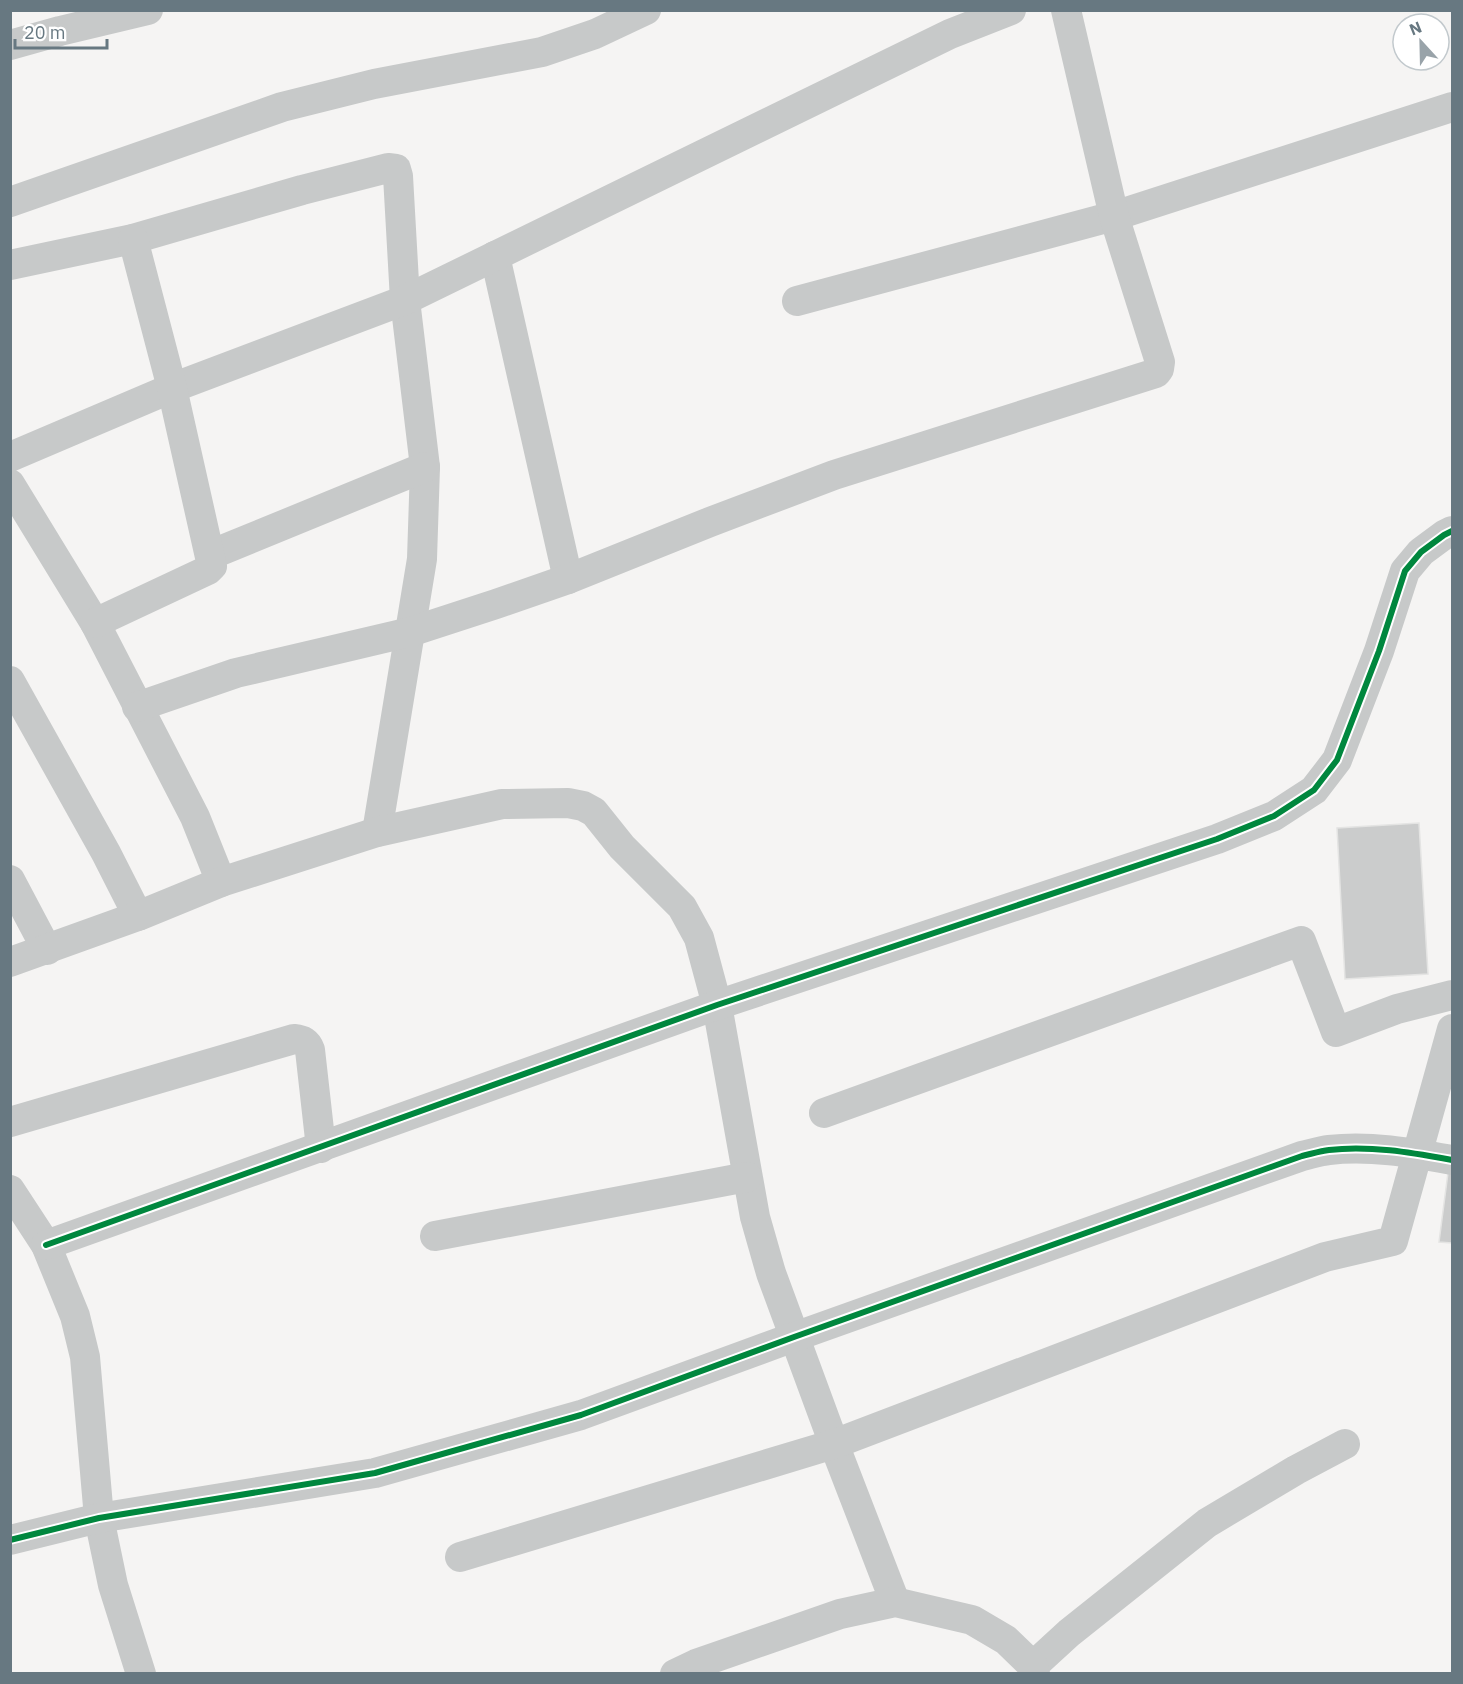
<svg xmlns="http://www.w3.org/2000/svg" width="1463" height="1684" viewBox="0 0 1463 1684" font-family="'IBM Plex Sans',sans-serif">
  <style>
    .building { fill: #cbcccc; stroke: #e4e4e3; stroke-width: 1.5 }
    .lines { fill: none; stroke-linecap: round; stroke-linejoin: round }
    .street { stroke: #c7c9c9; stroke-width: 30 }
    .cycleway-casing { stroke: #fff; stroke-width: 10 }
    .cycleway { stroke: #00873e; stroke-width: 6 }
  </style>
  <rect width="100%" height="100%" fill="#f5f4f3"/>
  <g class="building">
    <polygon points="1419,823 1428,974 1345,979 1337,828"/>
    <polygon points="1449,1165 1452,1166 1452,1243 1439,1242"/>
  </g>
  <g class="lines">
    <g class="street">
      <polyline points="10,45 60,31 148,10"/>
      <polyline points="10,202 282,107 374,84 542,52 595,34 646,10"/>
      <polyline points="495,256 568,579"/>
      <polyline points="10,265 133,239 302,190 388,168 396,169 398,176 405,300 425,467 422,559 377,832"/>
      <polyline points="797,301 1114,216 1452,107"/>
      <polyline points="10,457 172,388 405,300 950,34 1011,10"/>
      <polyline points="10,484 95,623 195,817 221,882"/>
      <polyline points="210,555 425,467"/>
      <polyline points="95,623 208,570 212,566 172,388 133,239"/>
      <polyline points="10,681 106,853 138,916"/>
      <polyline points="137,707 236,673 410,632 496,604 568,579 710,522 834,475 1156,373 1159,369 1160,362 1114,216 1066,10"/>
      <polyline points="10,880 47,950"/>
      <polyline points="10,962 138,916 221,882 377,832 502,804 568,803 583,806 594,812 622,847 682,907 699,938 717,1005 755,1217 771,1273 834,1444 895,1602"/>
      <polyline points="824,1113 1301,941 1336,1032 1397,1009 1452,995"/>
      <path d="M10 1122 294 1039C303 1040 307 1042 310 1050L321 1148"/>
      <polyline points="10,1190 46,1245 75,1316 85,1357 99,1518 113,1585 141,1674"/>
      <polyline points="435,1236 747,1177"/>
      <polyline points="46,1245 717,1005 1217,839 1274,816 1314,790 1337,760 1379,651 1405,571 1421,552 1444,535 1452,531"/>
      <path d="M10 1540 99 1518 375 1473 581 1415 794 1337 1302 1156C1311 1154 1320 1151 1329 1150 1370 1145 1413 1153 1452 1160"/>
      <polyline points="460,1557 834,1444 1325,1257 1393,1241 1452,1029"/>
      <polyline points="1033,1666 1069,1633 1207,1523 1296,1470 1345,1444"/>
      <polyline points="675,1674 696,1664 840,1614 895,1602 972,1620 1006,1640 1033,1666 1035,1674"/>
    </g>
    <g class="cycleway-casing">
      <g id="cycleway">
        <polyline points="46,1245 717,1005 1217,839 1274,816 1314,790 1337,760 1379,651 1405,571 1421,552 1444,535 1452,531"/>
        <path d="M10 1540 99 1518 375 1473 581 1415 794 1337 1302 1156C1311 1154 1320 1151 1329 1150 1370 1145 1413 1153 1452 1160"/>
      </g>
    </g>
    <use href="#cycleway" class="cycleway"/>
  </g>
  <rect width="1463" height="1684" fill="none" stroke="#677881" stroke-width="24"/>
  <g transform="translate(1421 42) rotate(338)"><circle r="28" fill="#ffffff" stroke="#c2c9cd" stroke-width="1.5"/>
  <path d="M0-4.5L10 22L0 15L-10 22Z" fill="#99a3a9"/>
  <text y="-9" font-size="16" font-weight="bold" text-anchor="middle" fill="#677881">N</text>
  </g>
  <path d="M15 39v9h92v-9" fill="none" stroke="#677881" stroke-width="3"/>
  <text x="24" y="39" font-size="18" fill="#677881" stroke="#ffffff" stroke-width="4.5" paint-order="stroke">20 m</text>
</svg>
